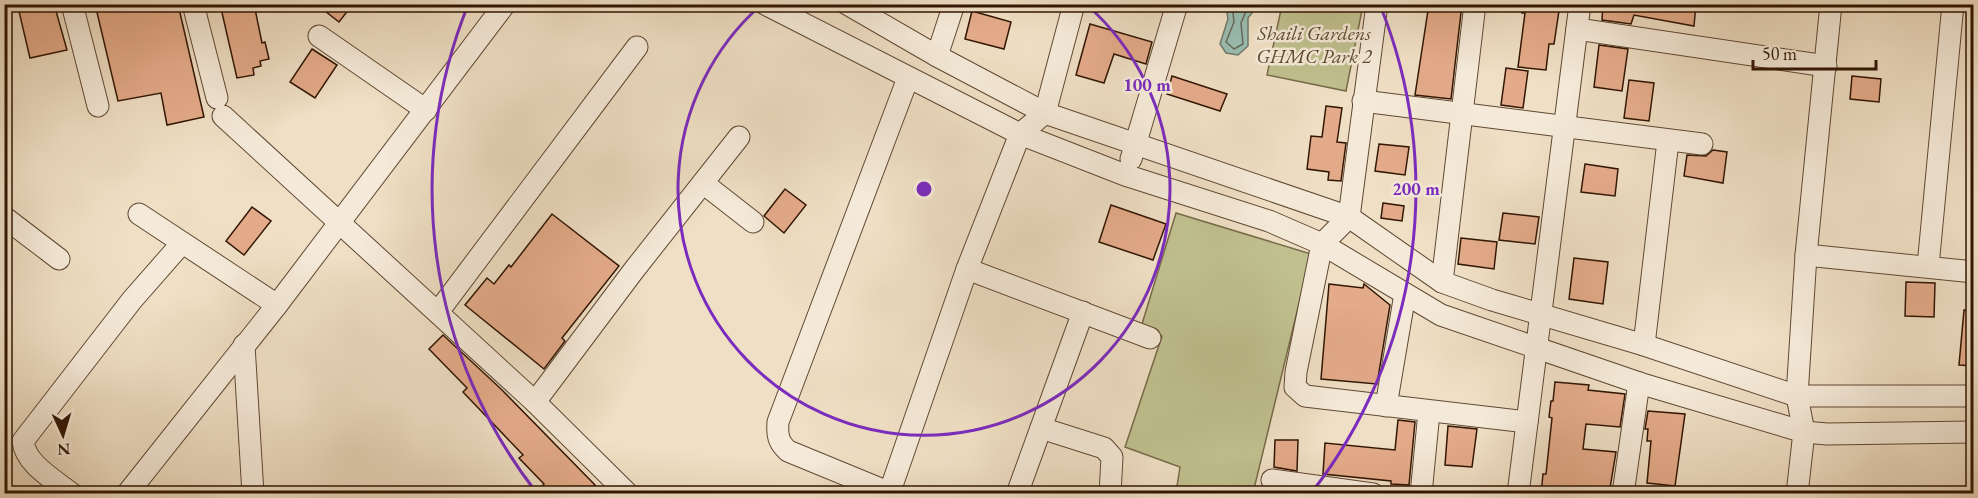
<svg xmlns="http://www.w3.org/2000/svg" width="1978" height="498" viewBox="0 0 1978 498" font-family="'EB Garamond',serif">
  <style>
    .green { fill: #c0c08f; stroke: #786b49; stroke-width: 1.5 }
    .water { fill: #9abdb1; stroke: #707a6b; stroke-width: 1.5 }
    .lines { fill: none; stroke-linecap: round; stroke-linejoin: round }
    .shore { stroke: #666a5a; stroke-width: 1.5 }
    .building { fill: #e4ab8a; stroke: #311603; stroke-width: 1.5 }
    .minor-casing { stroke: #604833; stroke-width: 23 }
    .minor { stroke: #f5ead9; stroke-width: 21 }
    .ring { fill: none; stroke: #7b2cbf; stroke-width: 3 }
    .labels { text-anchor: middle; dominant-baseline: central; stroke-width: 5; stroke-linejoin: round; paint-order: stroke }
    .park-label { font-size: 20px; font-style: italic; fill: #5c492d; stroke: #f5ead9 }
    .centre { fill: #7b2cbf; stroke: #f5ead9; stroke-width: 3 }
    .ring-label { font-size: 18px; text-anchor: middle; font-weight: bold; fill: #7b2cbf; stroke: #f5ead9; stroke-width: 5; stroke-linejoin: round; paint-order: stroke }
  </style>
  <rect width="100%" height="100%" fill="#efdfc4"/>
  <filter id="stains"><feTurbulence type="fractalNoise" baseFrequency=".00333" numOctaves="4"/><feColorMatrix values="0 0 0 0 .2 0 0 0 0 .09 0 0 0 0 .02 0 0 0 .5 -.17"/></filter>
  <radialGradient id="worn" r=".72"><stop offset=".6" stop-color="#630" stop-opacity="0"/><stop offset="1" stop-color="#630" stop-opacity=".3"/></radialGradient>
  <g class="green">
    <polygon points="1282,5 1363,5 1346,91 1267,75"/>
    <polygon points="1176,213 1311,254 1253,493 1176,493 1180,467 1125,447 1162,336 1142,324"/>
  </g>
  <polygon class="water" points="1226,5 1258,5 1248,18 1248,46 1238,55 1226,53 1220,44 1228,19"/>
  <g class="lines">
    <polyline class="shore" points="1232,4 1234,22 1226,42 1234,49 1243,44 1241,23 1249,4"/>
  </g>
  <g class="building">
    <polygon points="28,4 54,4 67,50 30,58 18,7"/>
    <polygon points="95,4 131,4 133,9 157,4 178,4 204,117 167,125 161,93 118,101"/>
    <polygon points="220,4 254,4 262,43 265,42 269,59 260,61 261,66 253,68 254,75 237,78"/>
    <polygon points="316,4 353,4 339,22"/>
    <polygon points="1429,4 1462,4 1451,99 1415,95"/>
    <polygon points="1522,4 1560,4 1554,44 1549,44 1546,70 1518,67 1525,13 1522,13"/>
    <polygon points="1603,4 1696,4 1694,26 1634,15 1631,24 1602,20"/>
    <polygon points="972,11 1011,22 1004,49 965,39"/>
    <polygon points="1090,24 1152,42 1146,64 1114,54 1104,83 1076,75"/>
    <polygon points="1599,45 1628,49 1622,91 1594,87"/>
    <polygon points="312,49 337,65 315,98 290,82"/>
    <polygon points="1506,68 1528,71 1523,108 1501,105"/>
    <polygon points="1172,76 1227,94 1220,111 1167,94"/>
    <polygon points="1852,76 1881,79 1879,102 1850,99"/>
    <polygon points="1629,80 1654,83 1649,121 1624,118"/>
    <polygon points="1326,106 1342,108 1337,142 1346,143 1341,181 1328,180 1329,172 1307,169 1311,136 1322,137"/>
    <polygon points="1379,144 1409,147 1405,175 1375,171"/>
    <polygon points="1713,150 1727,152 1723,183 1684,176 1687,155 1706,156"/>
    <polygon points="1585,164 1618,169 1615,196 1581,192"/>
    <polygon points="785,189 806,205 784,233 764,216"/>
    <polygon points="1383,203 1404,206 1402,221 1381,218"/>
    <polygon points="1111,205 1166,224 1153,260 1099,242"/>
    <polygon points="252,207 271,221 244,255 226,241"/>
    <polygon points="1503,213 1539,217 1535,244 1499,240"/>
    <polygon points="552,214 619,266 562,338 565,341 544,369 465,305 487,278 494,284 509,265 511,267"/>
    <polygon points="1461,238 1497,242 1494,269 1458,264"/>
    <polygon points="1574,258 1608,262 1603,304 1569,299"/>
    <polygon points="1906,282 1935,283 1934,317 1905,316"/>
    <polygon points="1329,284 1363,288 1364,284 1390,305 1377,384 1321,379"/>
    <polygon points="1964,310 1974,310 1974,366 1959,365"/>
    <polygon points="443,335 501,389 595,485 586,494 535,494 544,484 519,458 523,455 463,392 467,388 429,349"/>
    <polygon points="1555,382 1589,385 1588,390 1625,394 1620,427 1586,424 1583,449 1616,452 1609,494 1541,494 1543,474 1546,474 1552,418 1549,417 1551,401 1553,401"/>
    <polygon points="1648,411 1685,414 1675,486 1647,483 1651,441 1647,441 1648,429 1645,429"/>
    <polygon points="1398,420 1415,422 1409,485 1391,484 1391,481 1323,474 1325,443 1395,450"/>
    <polygon points="1448,426 1477,429 1472,467 1445,465"/>
    <polygon points="1275,440 1298,440 1297,471 1274,467"/>
  </g>
  <g class="lines">
    <g class="minor-casing">
      <g id="minor">
        <polyline points="72,4 98,106"/>
        <polyline points="193,4 217,98"/>
        <polyline points="765,4 1020,134 1125,175 1269,221 1322,244 1441,315 1639,383 1804,432 1827,434 1974,432"/>
        <polyline points="847,4 937,56 1045,113 1349,217 1442,282 1492,300 1644,345 1797,396 1974,396"/>
        <polyline points="1377,4 1349,217 1322,244 1296,372 1295,387 1305,396 1527,422"/>
        <polyline points="1577,29 1826,66"/>
        <polyline points="319,36 426,110"/>
        <polyline points="937,56 954,4"/>
        <polyline points="1363,101 1702,144"/>
        <polyline points="223,116 535,402 628,494"/>
        <polyline points="1131,159 1177,4"/>
        <polyline points="703,183 753,222"/>
        <polyline points="139,214 277,305"/>
        <polyline points="4,217 59,259"/>
        <polyline points="1806,255 1974,272"/>
        <polyline points="1928,266 1953,4"/>
        <polyline points="967,269 1150,338"/>
        <polyline points="1442,282 1475,4"/>
        <polyline points="438,312 637,47"/>
        <polyline points="244,345 253,494"/>
        <polyline points="1644,345 1668,141"/>
        <polyline points="535,402 634,270 739,137"/>
        <polyline points="1386,406 1405,294"/>
        <polyline points="1041,428 1104,448 1112,457 1110,494"/>
        <polyline points="1272,480 1373,494"/>
        <path d="M890 493 788 451C778 442 777 435 778 422L908 78"/>
        <path d="M72 494C55 480 25 464 23 441L132 300 182 243"/>
        <polyline points="127,494 277,305 505,4"/>
        <polyline points="889,494 967,269 1020,134 1045,113 1074,4"/>
        <polyline points="1017,494 1083,312"/>
        <polyline points="1421,494 1429,412"/>
        <polyline points="1518,494 1580,4"/>
        <polyline points="1623,494 1639,383"/>
        <polyline points="1797,494 1804,432 1797,396 1806,255 1831,4"/>
      </g>
    </g>
    <use href="#minor" class="minor"/>
  </g>
  <g class="ring">
    <path d="M1087 5A246 246 0 1 1 761 5"/>
    <path d="M536 492A492 492 0 0 1 468 5M1380 5A492 492 0 0 1 1312 492"/>
  </g>
  <g class="labels">
    <g class="park-label">
      <text x="1314" y="33">Shaili Gardens<tspan x="1314" dy="23">GHMC Park 2</tspan></text>
    </g>
  </g>
  <circle cx="924" cy="189" r="9" class="centre"/>
  <g class="ring-label">
    <text x="1147" y="91">100 m</text>
    <text x="1416" y="195">200 m</text>
  </g>
  <rect width="1978" height="498" fill="none" stroke="#efdfc4" stroke-width="24"/>
  <rect x="6" y="6" width="1966" height="486" fill="none" stroke="#311603" stroke-width="3"/>
  <rect x="12" y="12" width="1954" height="474" fill="none" stroke="#311603" stroke-width="1.5"/>
  <g transform="translate(63 435) rotate(176)" stroke="#f5ead9" stroke-width="4.5" paint-order="stroke">
  <path d="M0-4.5L10 22L0 15L-10 22Z" fill="#311603"/>
  <text y="-9" font-size="16" font-weight="bold" text-anchor="middle" fill="#311603">N</text>
  </g>
  <path d="M1753 60v9h123v-9" fill="none" stroke="#311603" stroke-width="3"/>
  <text x="1762" y="60" font-size="18" fill="#311603" stroke="#f5ead9" stroke-width="4.5" paint-order="stroke">50 m</text>
  <rect width="100%" height="100%" filter="url(#stains)"/>
  <rect width="100%" height="100%" fill="url(#worn)"/>
</svg>
